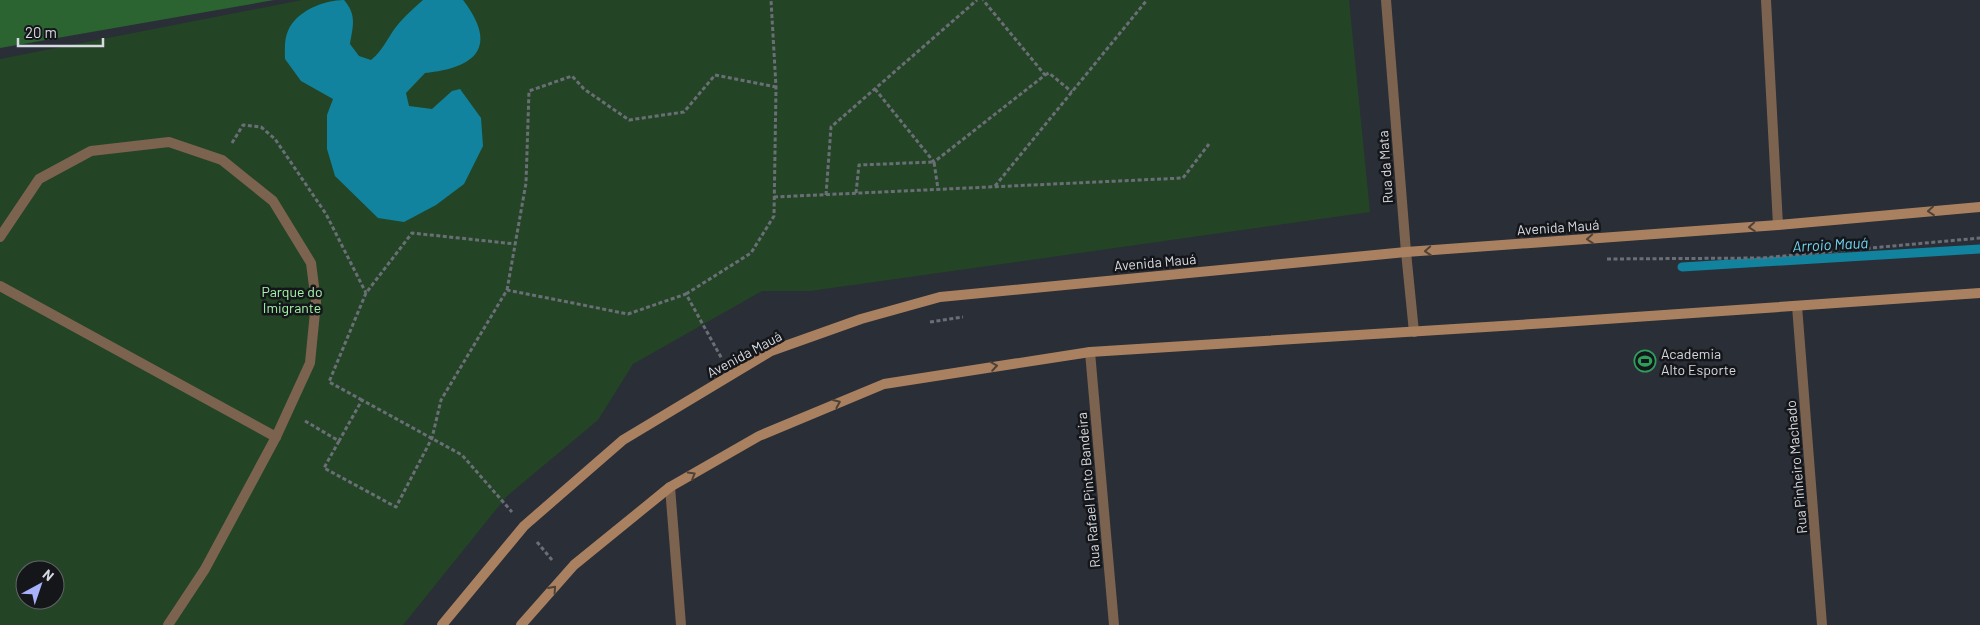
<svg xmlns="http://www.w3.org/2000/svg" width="1980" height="625" viewBox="0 0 1980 625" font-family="Barlow,sans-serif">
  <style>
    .green { fill: #234525; fill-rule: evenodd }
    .forest { fill: #2b6331 }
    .water { fill: #11839f }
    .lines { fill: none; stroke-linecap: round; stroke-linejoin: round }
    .stream { stroke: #11839f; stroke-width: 9 }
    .path { stroke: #6a6e76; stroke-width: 3; stroke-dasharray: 4 2.5; stroke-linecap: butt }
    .service { stroke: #7c634f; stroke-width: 10 }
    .minor { stroke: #7c634f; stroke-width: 10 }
    .secondary { stroke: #a98160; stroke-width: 10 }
    .oneway { stroke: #504136 }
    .labels { text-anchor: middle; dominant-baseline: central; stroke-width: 5; stroke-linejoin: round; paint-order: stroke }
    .street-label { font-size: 14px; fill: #d6d9df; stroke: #14161a }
    .park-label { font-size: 14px; fill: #a5f6aa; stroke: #14161a }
    .poi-label { font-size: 14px; fill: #d6d9df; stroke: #14161a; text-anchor: start }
    .water-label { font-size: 15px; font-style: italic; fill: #71d6f5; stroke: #14161a }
  </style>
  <rect width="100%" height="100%" fill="#2a2e37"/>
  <path class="green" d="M302 0H1349L1370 212 810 291H762L633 364 598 420 507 496 403 625H0V59ZM25 570H55V600H25Z"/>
  <polygon class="forest" points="0,0 274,0 0,48"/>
  <path class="water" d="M344 0C357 15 353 26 350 44L359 56 371 60C384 50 389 34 400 22 407 14 415 7 423 0H463C499 47 476 68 425 73L406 93 409 106 432 109 452 91 460 89 481 118 483 146 464 184 436 205 404 222 378 218 335 176 327 149V115L333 99 301 81 285 59C285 51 284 39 288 31 296 11 324 0 344 0Z"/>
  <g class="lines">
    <polyline class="stream" points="1682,267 1980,249"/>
    <g class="path">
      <polyline points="1045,75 1049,73 1072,92"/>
      <polyline points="875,89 934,162 1045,75 983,0"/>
      <polyline points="232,143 243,125 261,127 275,139 326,214 366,293"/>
      <polyline points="995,186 1147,0"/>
      <polyline points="856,193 859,165 934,162 938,189"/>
      <polyline points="826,195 831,127 977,0"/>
      <polyline points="774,197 1183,178 1209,144"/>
      <polyline points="1607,259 1762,258 1980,238"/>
      <polyline points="507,290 526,183 529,91 572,76 584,89 629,120 684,112 715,75 776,87"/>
      <polyline points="686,294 751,253 774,216 776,87 771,0"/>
      <polyline points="930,322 963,317"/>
      <polyline points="362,400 329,382 366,293 412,233 515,244"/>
      <polyline points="305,421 339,441 362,400 462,455 512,512"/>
      <polyline points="339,441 324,468 396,507 432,438 441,400 507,290 628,314 686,294 722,359"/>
      <polyline points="537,542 552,560"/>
    </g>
    <g class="service">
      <polyline points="0,237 39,179 91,151 169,142 222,160 273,201 311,263 316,302 310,363 276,437 205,569 168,625"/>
      <polyline points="0,286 276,437"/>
    </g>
    <g class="minor">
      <polyline points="1386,0 1406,252 1414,332"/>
      <polyline points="1766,0 1778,225"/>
      <polyline points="1797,306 1822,625"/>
      <polyline points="1090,352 1114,625"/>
      <polyline points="670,487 681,625"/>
    </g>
    <g class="secondary">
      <polyline points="442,625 524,526 623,440 771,351 861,319 940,297 1406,252 1778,225 1980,207"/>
      <polyline points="521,625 574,565 670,487 759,436 884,384 1090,352 1548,323 1980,293"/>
    </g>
  </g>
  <defs><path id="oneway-chevron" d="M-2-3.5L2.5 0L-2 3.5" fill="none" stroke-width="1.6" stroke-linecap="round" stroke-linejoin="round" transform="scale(1.25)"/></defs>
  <g class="oneway">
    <use href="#oneway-chevron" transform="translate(1931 211) rotate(175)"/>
    <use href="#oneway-chevron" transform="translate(1752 227) rotate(176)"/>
    <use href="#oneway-chevron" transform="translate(1590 239) rotate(176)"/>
    <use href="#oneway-chevron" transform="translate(1428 251) rotate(176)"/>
    <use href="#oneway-chevron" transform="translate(994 366) rotate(-9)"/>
    <use href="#oneway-chevron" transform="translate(837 403) rotate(-23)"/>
    <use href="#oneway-chevron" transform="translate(692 475) rotate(-30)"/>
    <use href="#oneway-chevron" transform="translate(553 589) rotate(-48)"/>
  </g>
  <defs>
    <g id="stadium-ring" transform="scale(1.125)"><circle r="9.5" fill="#14161a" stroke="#2e9e5b" stroke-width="1.5"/><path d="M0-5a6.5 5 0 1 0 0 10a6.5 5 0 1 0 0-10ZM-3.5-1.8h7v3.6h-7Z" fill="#2e9e5b"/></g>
  </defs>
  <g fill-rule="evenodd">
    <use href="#stadium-ring" x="1645" y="361"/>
  </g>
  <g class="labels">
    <g class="street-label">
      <text transform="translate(1385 167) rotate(-94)">Rua da Mata</text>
      <text transform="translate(1558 227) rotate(-4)">Avenida Mauá</text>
      <text transform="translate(1155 262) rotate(-5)">Avenida Mauá</text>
      <text transform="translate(744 354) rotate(-28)">Avenida Mauá</text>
      <text transform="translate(1796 467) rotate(-95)">Rua Pinheiro Machado</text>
      <text transform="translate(1088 490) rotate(-95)">Rua Rafael Pinto Bandeira</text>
    </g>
    <g class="park-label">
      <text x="292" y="291">Parque do<tspan x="292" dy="16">Imigrante</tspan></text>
    </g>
    <g class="poi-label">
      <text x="1661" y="353">Academia<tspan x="1661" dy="16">Alto Esporte</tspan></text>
    </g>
    <g class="water-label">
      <text transform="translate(1830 244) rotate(-3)">Arroio Mauá</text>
    </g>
  </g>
  <g transform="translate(40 585) rotate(40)"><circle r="24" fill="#14161a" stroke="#626469"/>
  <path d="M0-4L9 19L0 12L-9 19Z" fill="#a7b1fc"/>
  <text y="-8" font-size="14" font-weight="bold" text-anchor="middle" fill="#d6d9df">N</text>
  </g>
  <path d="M18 38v8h85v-8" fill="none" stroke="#d6d9df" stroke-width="2.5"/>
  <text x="25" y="38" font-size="15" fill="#d6d9df" stroke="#14161a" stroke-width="4" paint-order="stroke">20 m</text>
</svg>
